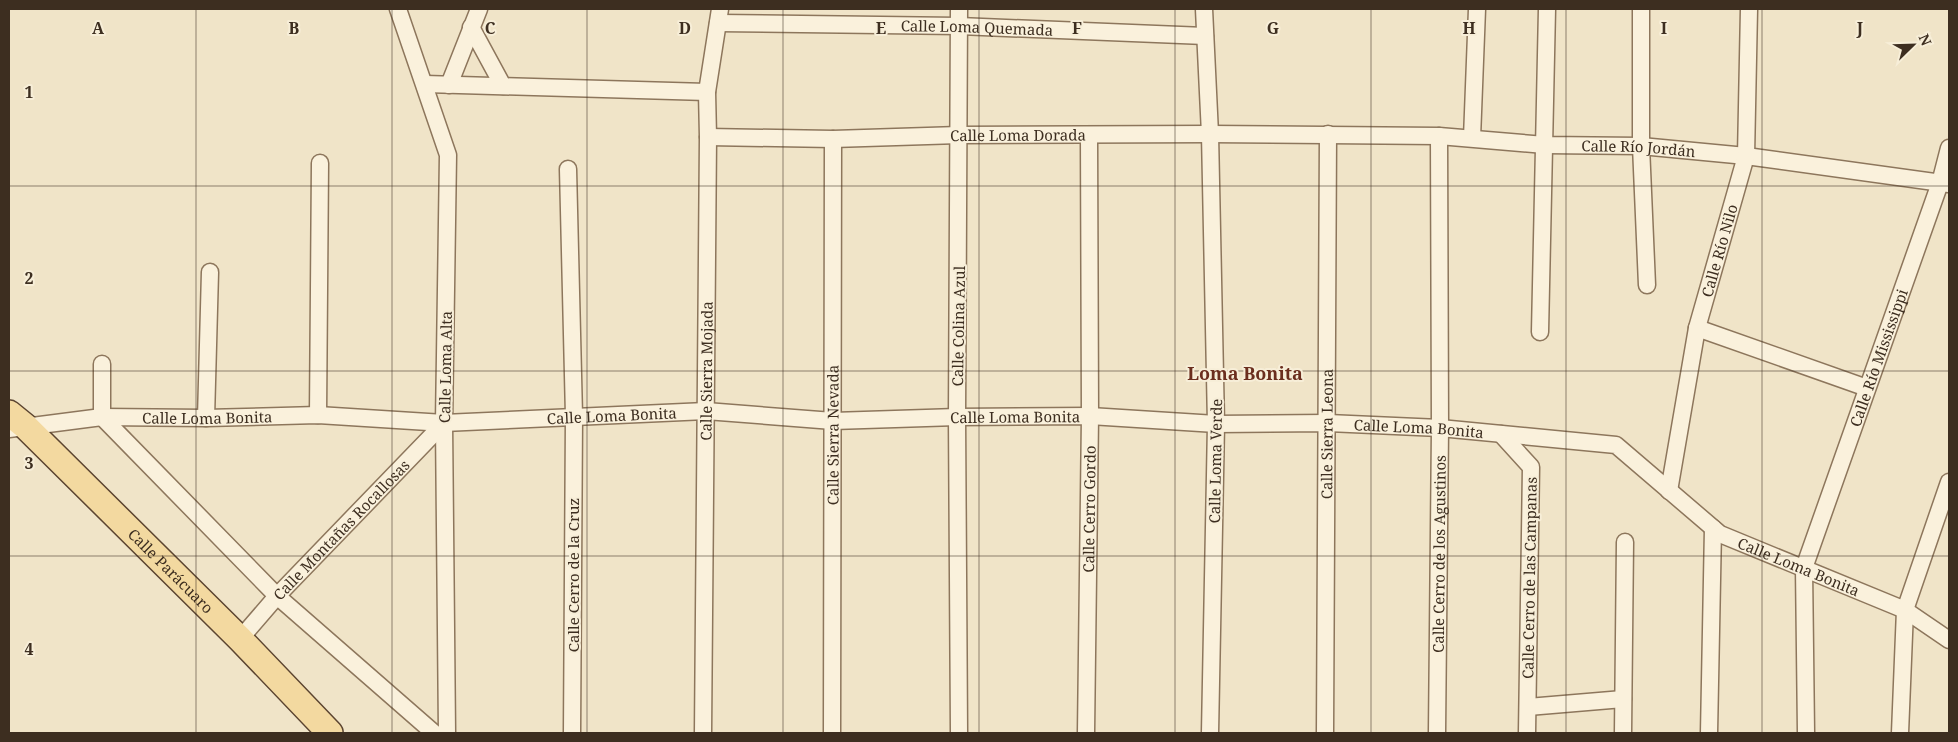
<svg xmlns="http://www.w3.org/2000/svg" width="1958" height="742" viewBox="0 0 1958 742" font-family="'Noto Serif',serif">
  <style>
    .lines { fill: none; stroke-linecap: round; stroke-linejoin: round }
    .minor-casing { stroke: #8d765c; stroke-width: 19 }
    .primary-casing { stroke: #5b4430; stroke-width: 28 }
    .minor { stroke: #faf1dc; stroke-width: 16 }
    .primary { stroke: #f3d9a0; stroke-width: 25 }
    .grid { fill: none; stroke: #3d2e20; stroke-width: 1; stroke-opacity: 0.55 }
    .labels { text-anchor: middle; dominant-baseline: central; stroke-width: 4; stroke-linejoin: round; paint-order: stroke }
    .street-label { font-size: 15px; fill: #3d2e20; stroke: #f7eed8 }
    .quarter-label { font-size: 18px; font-weight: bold; fill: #6b2e1e; stroke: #f7eed8 }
    .grid-label { font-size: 16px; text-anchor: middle; font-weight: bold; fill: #3d2e20; stroke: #f7eed8; stroke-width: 4; stroke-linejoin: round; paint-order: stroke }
  </style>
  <rect width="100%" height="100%" fill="#f0e4c8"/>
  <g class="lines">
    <g class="minor-casing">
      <g id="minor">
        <polyline points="398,9 448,155 444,423 447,733"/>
        <polyline points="959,9 957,417 959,733"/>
        <polyline points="1204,9 1210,134 1216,424 1210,733"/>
        <polyline points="1641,9 1641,146 1647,285"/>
        <path id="s1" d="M718 23 959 26 1205 36"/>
        <polyline points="471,27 503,86"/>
        <polyline points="425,84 707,92"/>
        <polyline points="449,85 479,9"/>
        <path id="s2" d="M708 137 833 139 959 135 1210 134 1439 136 1545 145 1641 146 1746 156 1949 184"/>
        <polyline points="1472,138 1477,9"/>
        <polyline points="568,169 574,416 572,733"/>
        <polyline points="1697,328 1867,388"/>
        <polyline points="1540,332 1547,9"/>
        <polyline points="102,364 102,417 277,596 434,733"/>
        <polyline points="318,415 320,163"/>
        <polyline points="206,418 210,272"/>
        <path id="s3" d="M9 429 102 417 206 418 318 415 444 423 706 411 833 421 957 417 1090 416 1216 424 1328 423 1440 428 1616 445 1720 534 1905 610 1949 640"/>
        <polyline points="1501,434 1531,467 1527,733"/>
        <path id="s4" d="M1669 491 1697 328 1746 156 1749 9"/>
        <path id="s5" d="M240 639 277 596 444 423"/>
        <polyline points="1528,707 1623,699"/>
        <path id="s6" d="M703 733 708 137 707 92 720 9"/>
        <path id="s7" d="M832 733 833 139"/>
        <path id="s8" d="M1086 733 1090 416 1089 136"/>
        <path id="s9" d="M1325 733 1328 134"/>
        <path id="s10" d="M1437 733 1440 428 1439 136"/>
        <polyline points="1623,733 1625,542"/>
        <polyline points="1709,733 1713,528"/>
        <path id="s11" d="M1806 733 1804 568 1940 183 1949 148"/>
        <polyline points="1900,733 1905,610 1949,482"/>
      </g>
    </g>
    <g class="primary-casing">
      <g id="primary">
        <path id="s12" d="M9 413 25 426 240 639 330 733"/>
      </g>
    </g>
    <use href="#minor" class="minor"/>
    <use href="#primary" class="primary"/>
  </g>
  <path class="grid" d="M196 9V733M392 9V733M587 9V733M783 9V733M979 9V733M1175 9V733M1371 9V733M1566 9V733M1762 9V733M9 186H1949M9 371H1949M9 556H1949"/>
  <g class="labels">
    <g class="street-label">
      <text stroke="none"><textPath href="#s1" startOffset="259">Calle Loma Quemada</textPath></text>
      <text stroke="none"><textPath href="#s2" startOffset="310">Calle Loma Dorada</textPath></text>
      <text stroke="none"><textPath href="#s2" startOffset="931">Calle Río Jordán</textPath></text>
      <text stroke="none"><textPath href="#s4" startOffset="246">Calle Río Nilo</textPath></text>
      <text transform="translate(958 326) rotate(-89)">Calle Colina Azul</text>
      <text stroke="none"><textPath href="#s11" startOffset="388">Calle Río Mississippi</textPath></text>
      <text transform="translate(445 367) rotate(-89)">Calle Loma Alta</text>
      <text stroke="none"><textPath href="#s6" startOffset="362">Calle Sierra Mojada</textPath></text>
      <text stroke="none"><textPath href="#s3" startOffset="604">Calle Loma Bonita</textPath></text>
      <text stroke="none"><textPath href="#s3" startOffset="199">Calle Loma Bonita</textPath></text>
      <text stroke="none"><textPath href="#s3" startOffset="1008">Calle Loma Bonita</textPath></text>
      <text stroke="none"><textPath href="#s3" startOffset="1412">Calle Loma Bonita</textPath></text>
      <text stroke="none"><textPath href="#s9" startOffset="299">Calle Sierra Leona</textPath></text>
      <text stroke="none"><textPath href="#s7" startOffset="298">Calle Sierra Nevada</textPath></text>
      <text transform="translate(1215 461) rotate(-89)">Calle Loma Verde</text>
      <text stroke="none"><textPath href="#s8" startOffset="224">Calle Cerro Gordo</textPath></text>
      <text stroke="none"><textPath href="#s5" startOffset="149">Calle Montañas Rocallosas</textPath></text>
      <text stroke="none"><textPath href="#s10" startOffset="179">Calle Cerro de los Agustinos</textPath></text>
      <text stroke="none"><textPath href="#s3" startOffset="1832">Calle Loma Bonita</textPath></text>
      <text stroke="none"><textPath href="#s12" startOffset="226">Calle Parácuaro</textPath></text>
      <text transform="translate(573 575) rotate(-90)">Calle Cerro de la Cruz</text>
      <text transform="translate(1529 578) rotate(-89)">Calle Cerro de las Campanas</text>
    </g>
    <g class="quarter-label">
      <text x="1245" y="373">Loma Bonita</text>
    </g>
  </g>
  <g class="grid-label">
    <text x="98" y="34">A</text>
    <text x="294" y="34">B</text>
    <text x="490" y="34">C</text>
    <text x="685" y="34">D</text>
    <text x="881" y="34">E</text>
    <text x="1077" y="34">F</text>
    <text x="1273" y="34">G</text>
    <text x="1469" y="34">H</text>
    <text x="1664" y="34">I</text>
    <text x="1860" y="34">J</text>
    <text x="29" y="98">1</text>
    <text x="29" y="284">2</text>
    <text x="29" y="469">3</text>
    <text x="29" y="655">4</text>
  </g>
  <rect width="1958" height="742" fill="none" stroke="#3d2e20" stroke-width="20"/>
  <g transform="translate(1913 45) rotate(67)" stroke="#f7eed8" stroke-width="4" paint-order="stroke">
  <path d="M0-4L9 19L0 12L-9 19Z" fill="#3d2e20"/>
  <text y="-8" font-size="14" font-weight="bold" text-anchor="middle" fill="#3d2e20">N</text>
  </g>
</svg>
